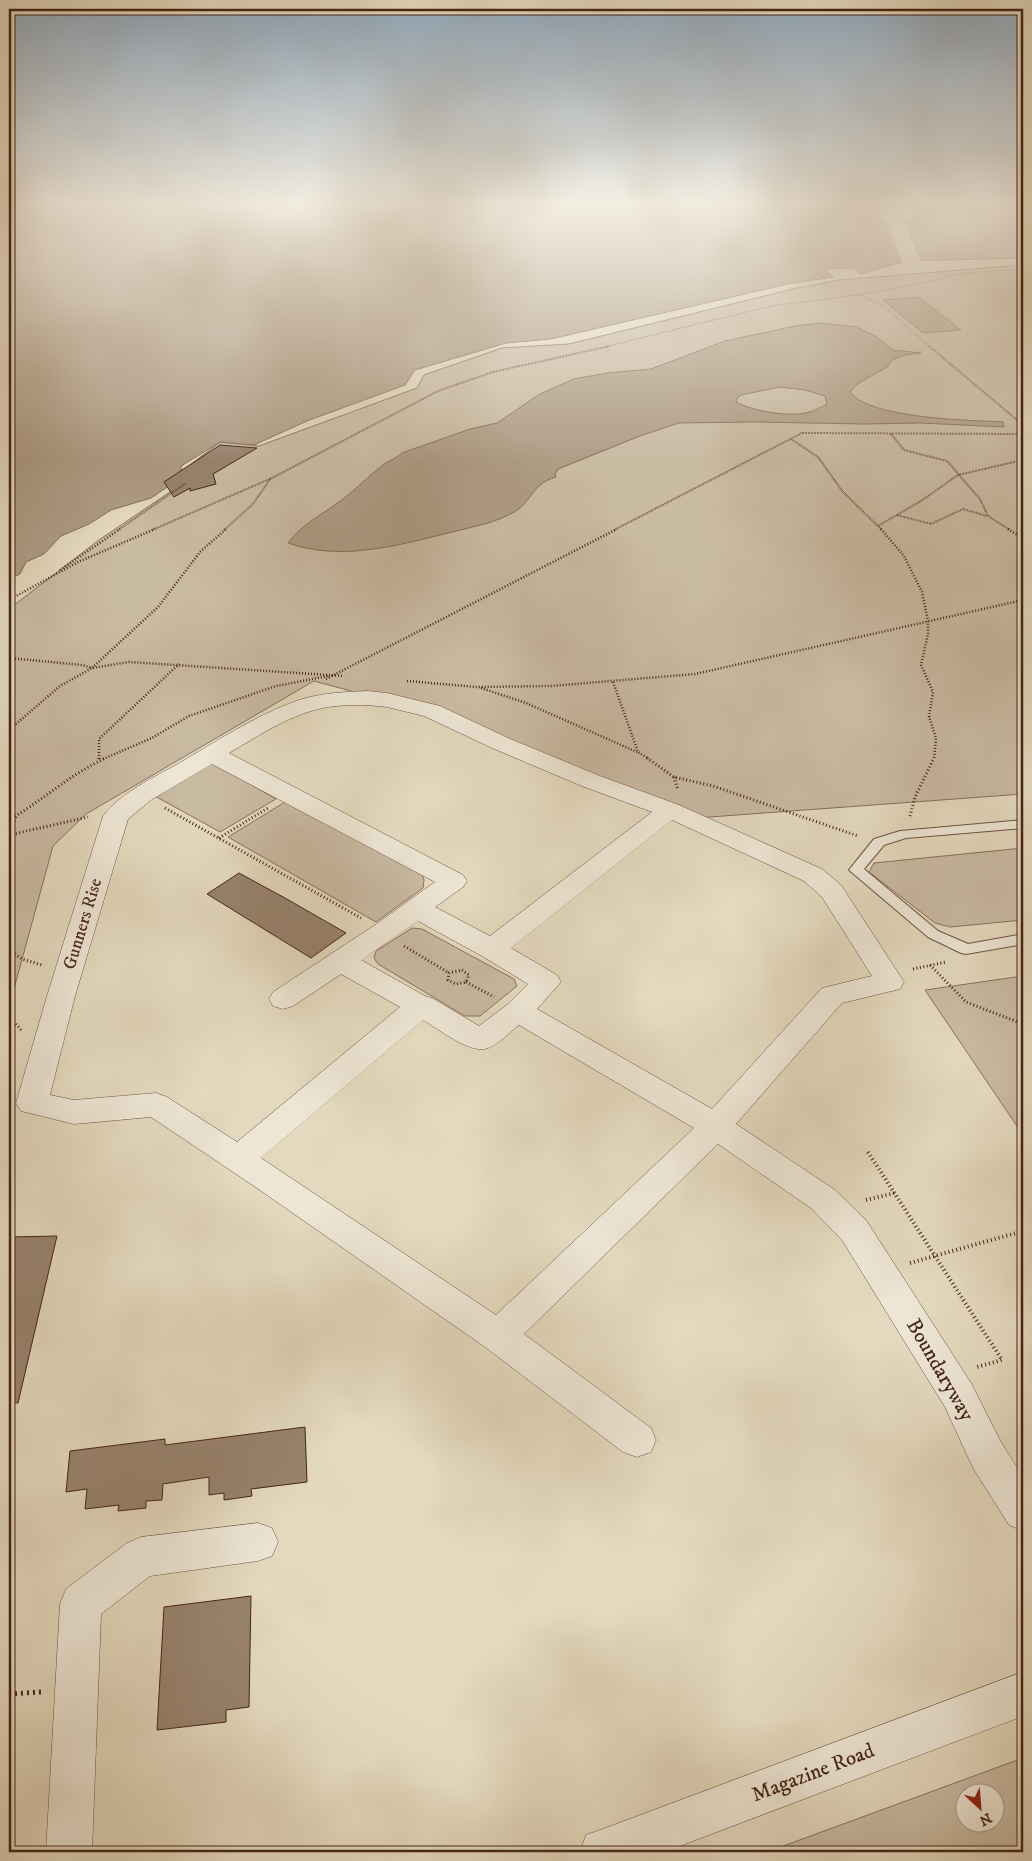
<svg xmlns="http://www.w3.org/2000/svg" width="1032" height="1861" viewBox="0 0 1032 1861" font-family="'IM FELL DW Pica',serif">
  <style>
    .green { fill: #c9baa2; stroke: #87705c; fill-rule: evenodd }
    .water { fill: #ae9c85; stroke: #846c59; fill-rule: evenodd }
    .pier { fill: #e4d9be }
    .building { fill: #98836e; stroke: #452517 }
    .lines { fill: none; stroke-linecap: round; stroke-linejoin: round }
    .service-casing { stroke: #6d5241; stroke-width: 2 }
    .minor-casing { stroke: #6d5241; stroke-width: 1 }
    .path-far5 { stroke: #452517; stroke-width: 1; stroke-dasharray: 0.5 1; stroke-linecap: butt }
    .path-far4 { stroke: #452517; stroke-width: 2; stroke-dasharray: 0.5 1; stroke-linecap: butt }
    .path-far3 { stroke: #452517; stroke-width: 2.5; stroke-dasharray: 1 2; stroke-linecap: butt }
    .path-far2 { stroke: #452517; stroke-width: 3; stroke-dasharray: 1 2.5; stroke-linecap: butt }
    .path-far1 { stroke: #452517; stroke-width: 4; stroke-dasharray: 1 3; stroke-linecap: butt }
    .path { stroke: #452517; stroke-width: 5; stroke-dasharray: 2 4; stroke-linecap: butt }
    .service { fill: #ede6d5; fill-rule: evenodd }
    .minor { fill: #ede6d5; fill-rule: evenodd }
    .labels { text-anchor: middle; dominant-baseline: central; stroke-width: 4.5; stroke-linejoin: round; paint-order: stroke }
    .street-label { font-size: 18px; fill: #452517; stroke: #ede6d5 }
    .near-street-label { font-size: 21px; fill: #452517; stroke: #ede6d5 }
  </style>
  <rect width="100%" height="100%" fill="#e4d9be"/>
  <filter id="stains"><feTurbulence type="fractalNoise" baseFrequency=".004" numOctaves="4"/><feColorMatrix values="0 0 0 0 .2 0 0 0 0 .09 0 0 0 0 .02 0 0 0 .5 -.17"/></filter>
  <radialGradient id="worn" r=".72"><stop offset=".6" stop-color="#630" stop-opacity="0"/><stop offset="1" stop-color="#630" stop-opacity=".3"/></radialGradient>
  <g class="green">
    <polygon points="1023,265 1023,794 696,818 458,720 314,681 86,814 53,846 9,1007 9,609 99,540 192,477 190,465 220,442 259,446 417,388 424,375 502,348 569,344 797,288 839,280"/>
    <polygon points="212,762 276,799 220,832 153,795"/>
    <polygon points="285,802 422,874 424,880 423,888 376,922 228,837"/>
    <polygon points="1023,848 1023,920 950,927 935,923 869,872 874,863"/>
    <polygon points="412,928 422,929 514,979 517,986 480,1016 465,1016 378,964 374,958 376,951"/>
    <polygon points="1023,976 1023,1135 925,990"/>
    <path d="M1023 1758V1852H767ZM964 1794H994V1824H964Z"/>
  </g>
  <g class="water">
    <polygon points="9,201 1023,201 1023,258 906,261 861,274 853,268 825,269 833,277 792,283 551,339 506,343 415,370 405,385 307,421 254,445 220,442 181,466 182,477 151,498 111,510 89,524 61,536 44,554 26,562 20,574 9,579"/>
    <polygon points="918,297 961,330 923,333 883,300"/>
    <path d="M822 323 856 327 875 336 893 350 921 353 905 355 892 360 887 367 857 384 850 392C870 419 969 420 1003 422L1004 427 920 423 864 424 755 422 679 423 640 436 558 469 555 474 556 477C531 484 533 501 514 512 495 523 472 527 452 532 399 545 342 562 288 543 302 524 323 514 342 500 356 489 369 476 383 465 389 460 396 459 402 453L470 429 497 423 540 394 574 379 607 373 651 369 725 341 795 326ZM780 387 805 390 825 396 827 404C821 407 815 411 809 412 791 418 752 411 736 402L737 398 741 395Z"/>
  </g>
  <polygon class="pier" points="864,206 919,208 905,223 921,263 903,265 888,223"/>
  <g class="building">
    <polygon points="220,445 257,448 213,474 216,484 190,491 190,488 174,497 164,482"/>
    <polygon points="239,873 285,898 346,933 311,958 207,894"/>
    <polygon points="57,1236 18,1403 9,1402 9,1237"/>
    <polygon points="305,1427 307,1482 251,1489 252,1496 224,1500 224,1493 209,1495 209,1477 163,1484 162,1500 146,1501 146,1508 118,1511 119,1505 85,1509 87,1489 66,1492 70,1451 165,1439 165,1445"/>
    <polygon points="251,1596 249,1707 226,1710 226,1722 157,1730 164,1607"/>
  </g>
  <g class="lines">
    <g class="service-casing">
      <polygon id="service" points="1023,820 1023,828 906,838 884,845 864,869 938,931 968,944 1023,934 1023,944 966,954 961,953 928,937 849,870 874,839 900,831"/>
    </g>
    <g class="minor-casing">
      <g id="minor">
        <path d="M367 691 387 693 440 706 508 738 600 776 679 805 822 869 841 885 904 982 900 989 842 1003 736 1124 835 1190 866 1220 971 1383 1001 1442 1023 1477V1531L1009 1525 973 1468 945 1407 842 1240 811 1208 718 1144 524 1334 651 1428 656 1440 651 1452 637 1457 623 1452 485 1347 254 1186 151 1117 74 1124 21 1111 16 1103 47 996 103 816C119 794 154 777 178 764 217 741 256 715 299 700 321 693 344 692 367 691ZM367 705 387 707 424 716 492 748 582 786 652 812 490 936 435 907 463 887 467 881 463 875 229 753C260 735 292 713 328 707 341 705 354 705 367 705ZM212 764 435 882 375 925 273 992 269 999 273 1006 283 1009 293 1006 341 974 400 1007 237 1142 167 1097 156 1093 74 1100 50 1095 75 996 128 819 151 800ZM672 820 804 881 822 897 872 976 822 988 712 1109 537 1009 561 982 557 975 511 948ZM418 921 482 956 528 984 508 1004 479 1026 432 998 425 996 361 960ZM423 1020C439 1029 471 1055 488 1048 499 1044 510 1032 519 1025L694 1128 496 1315 261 1158Z"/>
        <polygon points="258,1523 272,1528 278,1542 272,1556 258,1561 150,1576 101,1614 92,1852 46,1852 60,1604 66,1589 127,1543 141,1537"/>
        <polygon points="1023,1672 1023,1716 664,1852 580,1852 586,1835 603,1829"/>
      </g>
    </g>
    <g class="path-far5">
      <polyline points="859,295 885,307 930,347"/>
      <polyline points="605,347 771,306 858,295 923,283 957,274 1023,269"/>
    </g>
    <g class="path-far4">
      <polyline points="929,346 1023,425"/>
      <polyline points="891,434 904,450 947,461 980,499 988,516 1010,530"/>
      <polyline points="791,439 818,457 843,492 882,530"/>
      <polyline points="897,515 931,524 963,509 987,516"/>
      <polyline points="878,526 921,501 958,475 1023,460"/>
      <polyline points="118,530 186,483"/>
      <polyline points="152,530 272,478 438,391 493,372 610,346"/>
      <polyline points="224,530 253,504 271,478"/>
      <polyline points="614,530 802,433 1023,434"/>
    </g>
    <g class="path-far3">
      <polyline points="881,529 904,556 922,592 928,621 928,634 921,665 933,692 929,717 936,738 934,759"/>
      <polyline points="1008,529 1023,538"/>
      <polyline points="60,570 120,529"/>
      <polyline points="9,600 78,562 155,529"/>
      <polyline points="9,658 82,665 92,668 158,607 200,552 226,529"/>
      <polyline points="326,679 617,529"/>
      <polyline points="407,681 477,687 551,686 695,674 1023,600"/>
      <polyline points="613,682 638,752 649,759"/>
      <polyline points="481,688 526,703 637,752"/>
      <polyline points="9,730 60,686 92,668 129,662 344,676"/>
      <polyline points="99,759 99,739 179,664"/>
      <polyline points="103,759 152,738 189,716 276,686 328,676"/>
    </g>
    <g class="path-far2">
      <polyline points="99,758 99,761"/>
      <polyline points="647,758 674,777 713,786 858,836"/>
      <polyline points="674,777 678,790"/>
      <polyline points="165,808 361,918"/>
      <polyline points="910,816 915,797 934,758"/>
      <path d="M9 820C42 801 70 774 106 758"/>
      <polyline points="9,830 16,817"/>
      <polyline points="9,835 88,817"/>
      <polyline points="219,838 268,808"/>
      <polyline points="404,946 449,973"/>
      <polyline points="9,950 22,959 42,965"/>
      <polyline points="930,965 966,1002 1023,1024"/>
      <polyline points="913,969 946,962"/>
      <polygon points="462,970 469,975 466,982 456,984 448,980 449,973"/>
      <polyline points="466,982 494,997"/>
      <polyline points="9,1016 22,1031"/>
    </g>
    <g class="path-far1">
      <polyline points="868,1152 1002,1360 977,1367"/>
      <polyline points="866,1200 895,1193"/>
      <polyline points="910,1263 1023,1231"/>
    </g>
    <polyline class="path" points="9,1694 41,1692"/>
    <use href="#service" class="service"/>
    <use href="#minor" class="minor"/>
  </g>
  <linearGradient id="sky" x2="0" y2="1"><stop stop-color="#91aac0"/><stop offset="0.44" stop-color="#f3eee2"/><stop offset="1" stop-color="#f3eee2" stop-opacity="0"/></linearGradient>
  <rect width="1032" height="462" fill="url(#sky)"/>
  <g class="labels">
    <g class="street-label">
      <text transform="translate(83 924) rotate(-73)">Gunners Rise</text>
    </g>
    <g class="near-street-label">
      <text transform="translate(940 1370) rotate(60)">Boundaryway</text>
      <text transform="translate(813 1773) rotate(-21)">Magazine Road</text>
    </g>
  </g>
  <rect width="1032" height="1861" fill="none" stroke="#e4d9be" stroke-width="30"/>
  <rect x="10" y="10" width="1012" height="1841" fill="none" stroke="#452517" stroke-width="2.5"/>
  <rect x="15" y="15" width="1002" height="1831" fill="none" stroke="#452517"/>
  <g transform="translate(980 1808) rotate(154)"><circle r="24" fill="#ede6d5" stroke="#aa9989"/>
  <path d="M0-4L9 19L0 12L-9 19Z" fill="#8f2418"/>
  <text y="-8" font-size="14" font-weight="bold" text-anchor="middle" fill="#452517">N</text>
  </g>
  <rect width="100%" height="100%" filter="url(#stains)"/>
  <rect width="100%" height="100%" fill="url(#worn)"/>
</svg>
